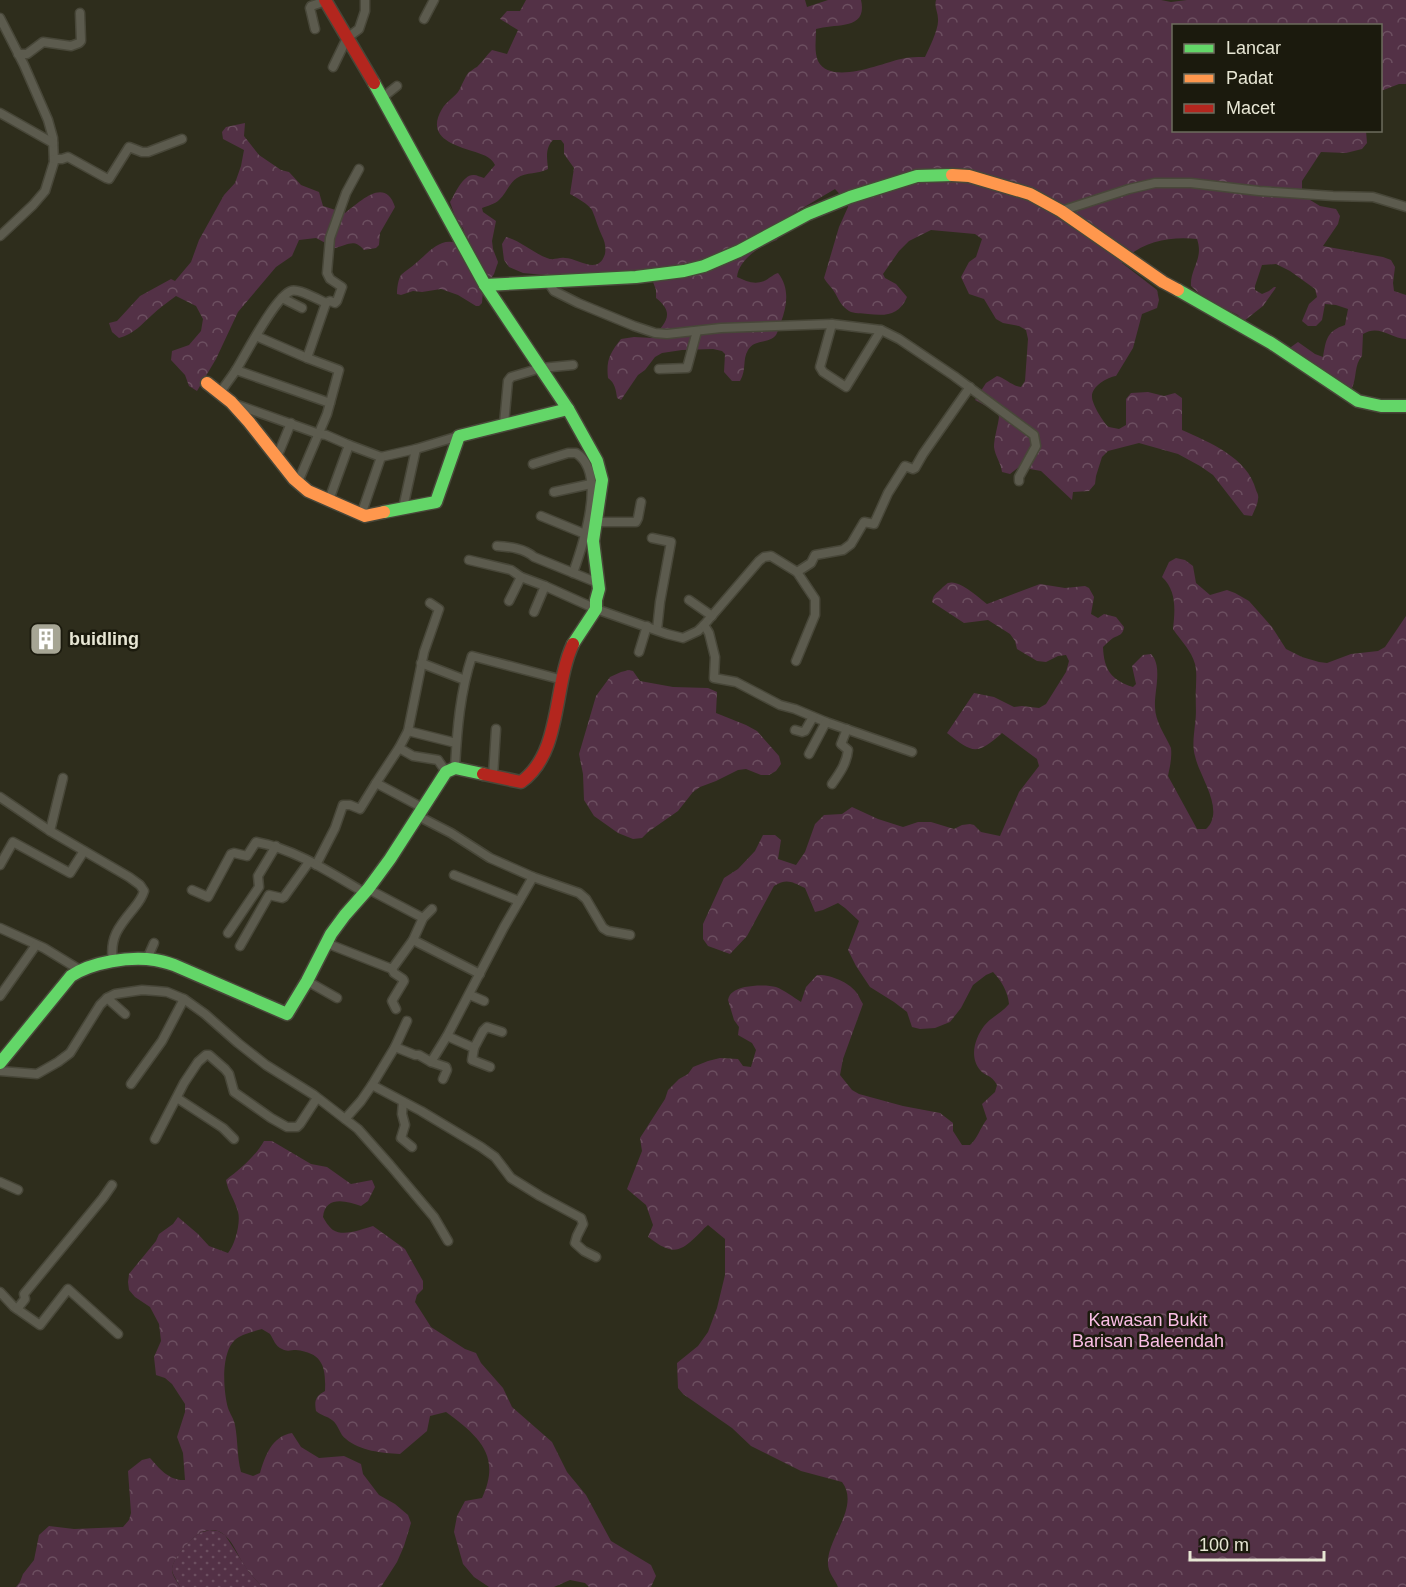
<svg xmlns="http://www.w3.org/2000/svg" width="1406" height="1587" viewBox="0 0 1406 1587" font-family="Arial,sans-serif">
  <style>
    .grass { fill: url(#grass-dots) }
    .forest { fill: url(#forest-crowns) }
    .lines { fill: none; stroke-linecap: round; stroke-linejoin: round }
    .street-casing { stroke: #484739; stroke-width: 11 }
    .fast-casing { stroke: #484739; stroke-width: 15 }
    .slow-casing { stroke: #484739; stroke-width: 15 }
    .jam-casing { stroke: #484739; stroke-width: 15 }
    .street { stroke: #5c5b4e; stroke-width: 8 }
    .fast { stroke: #63d668; stroke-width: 12 }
    .slow { stroke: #ff974d; stroke-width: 12 }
    .jam { stroke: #b3261e; stroke-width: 12 }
    .labels { text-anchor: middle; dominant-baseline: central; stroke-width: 5; stroke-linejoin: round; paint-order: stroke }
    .poi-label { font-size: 18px; font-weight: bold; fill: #e7e6d4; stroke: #1b1a0d; text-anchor: start }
    .park-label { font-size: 18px; fill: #fabee5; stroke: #1b1a0d }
  </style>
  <defs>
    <pattern id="grass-dots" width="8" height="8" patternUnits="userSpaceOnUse" patternTransform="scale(1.5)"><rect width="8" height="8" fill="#533146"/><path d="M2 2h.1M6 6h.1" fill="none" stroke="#6c4f60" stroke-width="1.8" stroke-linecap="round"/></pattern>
    <pattern id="forest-crowns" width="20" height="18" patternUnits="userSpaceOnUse" patternTransform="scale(1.5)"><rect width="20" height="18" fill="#533146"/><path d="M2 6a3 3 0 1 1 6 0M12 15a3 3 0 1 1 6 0" fill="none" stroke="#6c4f60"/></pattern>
  </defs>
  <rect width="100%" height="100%" fill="#2e2d1c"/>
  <path class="grass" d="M209 1530 218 1531 225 1535 249 1572 262 1587H180C178 1581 172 1575 172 1569 173 1558 190 1538 200 1533 201 1532 208 1531 209 1530Z"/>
  <g class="forest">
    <path d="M526 0H805L807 7 828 0H861C868 31 835 23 816 29 816 40 814 52 818 61 831 86 882 63 901 59 909 57 917 57 925 57 929 48 939 29 938 19 938 12 934 7 936 0H1161L1171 2 1187 0H1406V84H1399L1381 91 1380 26H1174V130L1366 131 1367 143 1362 149 1346 153 1321 152 1302 181V195L1320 206 1336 209 1340 216 1338 224 1323 246 1383 257 1391 260 1395 267 1393 283 1394 291 1406 295V339C1390 338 1379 324 1363 334L1362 356C1354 365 1357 377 1352 388L1331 392 1291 360V347L1298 342 1315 354 1323 357C1326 339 1327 331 1345 325L1348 309 1336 305 1325 304 1322 320 1316 326H1308L1302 321 1309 304 1317 297 1315 289 1290 271 1276 264 1262 265 1255 286V290L1262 294 1269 291 1274 287H1276L1275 289 1263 306 1244 321 1238 315 1205 299 1191 286C1190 268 1204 259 1197 239 1171 236 1140 241 1122 263L1157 290 1159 300 1157 308 1142 314 1133 348 1116 376C1107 377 1091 387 1092 397 1092 404 1104 424 1109 427 1112 428 1116 428 1119 429L1126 425V399L1131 393 1148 392 1164 396 1175 393 1182 398V430C1209 442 1248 458 1256 490 1257 493 1259 495 1258 499 1258 504 1254 511 1252 516L1244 515 1213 475 1200 466 1178 454 1139 443 1108 451 1102 457 1096 476 1095 484 1089 491 1073 492 1072 500 1041 471 1019 467 1010 474 1002 472C1001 463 995 456 994 447 994 438 998 426 999 417L997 412 975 400 986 383 997 376C1005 378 1012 386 1021 387L1025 381 1028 339 1026 330 1019 326 1003 323 996 319 984 299 969 294 961 277 969 262 976 257 982 239 975 234 931 230 909 241 899 251 883 274 885 278 896 284 907 297C899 316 885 316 868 314 862 313 854 314 849 311 841 306 839 300 835 293 832 287 827 284 824 278L839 227 848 207V203L835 189 794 213 785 221 777 240C761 245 739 259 737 277 746 281 754 285 764 281 769 279 772 275 778 273 790 288 787 306 781 322 779 326 778 332 776 335 769 344 754 339 748 350 742 360 747 369 740 381H732L724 372 725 354 722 351 713 349 682 350 662 353 655 357 645 370 638 375 621 400 617 398C616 390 615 383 608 378 606 360 610 353 621 339L634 337 653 338C665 322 676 314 656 298V290L649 271 576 278 523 273 509 267 504 260 502 244 506 237C521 241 533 253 547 258 554 261 558 257 565 258 578 258 598 276 605 254 606 247 605 242 602 236 598 228 596 219 592 210 588 204 577 198 570 194L574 168 564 154V144L561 140H553C545 148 547 158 548 169 539 174 526 172 517 178 509 183 506 194 499 200 495 204 487 206 482 208L483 212 496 221 492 241 493 249 498 262 494 274 483 291 482 303 479 306H476L458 295 441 289 422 292 413 291 401 295 397 294C397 288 398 280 401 275 405 271 412 267 416 263 427 254 440 237 456 243L465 236 463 228 457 222 450 202C455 194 463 174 474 175 477 175 480 177 484 178L495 165C491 156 481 154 472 151 451 144 426 136 442 109 446 102 453 98 458 92 462 86 464 78 469 72 470 72 476 67 477 67 482 62 487 55 492 50L507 54 518 30 500 19 507 11H520Z"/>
    <path d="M245 123 244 136 259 155 281 170 289 172 301 185 319 192 323 206 345 213C360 202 385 176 395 207L380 233 379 245 376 248 364 250C354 238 348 245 335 248L316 238 299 240 292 256 276 267 238 312 216 359 197 391 189 386 185 375 171 360 172 351 189 345 201 331 203 319 196 306 176 296C168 302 159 308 152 315 142 324 134 334 119 338L112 332 109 323 117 321 140 296 171 279 175 281 191 262 199 240 224 195 235 183 241 166 244 150 223 139 222 132 226 127Z"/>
    <path d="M1176 558 1185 560 1193 566 1196 583 1210 595 1227 590 1235 593 1249 601 1272 627 1286 649 1302 657 1319 662 1327 663 1351 654 1378 651 1385 647 1406 616V1587H838C835 1579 827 1572 828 1561 829 1536 860 1506 842 1482L801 1471 751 1446 732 1428 683 1394 678 1388 677 1363 698 1346 708 1332 717 1308 725 1275V1239L708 1225C698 1233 684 1254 669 1249 661 1247 654 1241 648 1237L653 1225 646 1205 627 1189 642 1151 640 1138 665 1099 668 1090 679 1079 688 1074 693 1067 708 1061 720 1058 738 1059 743 1066 751 1067 756 1050 752 1043 738 1035 739 1027 734 1020 728 1000C729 996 730 994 733 992 740 985 766 984 776 987 784 990 793 997 801 1002L806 987 817 975C829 974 849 982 856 992 859 995 860 1000 863 1004L843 1059 840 1075 852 1090 859 1094 903 1106 940 1113 953 1123V1131L962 1145H970C978 1138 980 1128 987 1119L982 1104 995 1092 997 1085C991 1074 986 1077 980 1070 969 1057 975 1038 984 1026 991 1017 1002 1013 1009 1004 1008 992 1001 980 993 972L986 975 973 985 961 1008 950 1022 935 1028 920 1029 912 1027 907 1012 894 1002 870 987 856 966 848 950 859 921 845 908 838 903 823 910 815 912 805 888C792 882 787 878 774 886L747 936 730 954 708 946 703 939V924L724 878 738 869 755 851 763 835H775L781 840 778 859 796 865 805 852 815 824 824 815 842 814 852 807 878 819 903 827 918 822H931L954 829 962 825 970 824 974 825 981 832 1000 836 1019 792 1039 766 1037 759 1002 733C976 756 973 753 947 733L974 693 994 697 1014 707 1022 706 1039 708 1046 704 1066 672 1069 661 1066 655 1058 656 1046 662 1037 661 1017 649 1015 641 1010 634 988 620 964 623 932 602C933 596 935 594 940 590 941 589 946 584 948 583 959 579 978 597 987 604L1040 584 1065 588 1085 586 1089 588 1094 597 1091 614 1098 618 1104 614 1116 617 1124 627C1123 635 1119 635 1113 638 1109 641 1106 644 1103 647 1104 670 1111 680 1133 687L1136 684 1132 666 1143 655 1151 654C1163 666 1154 692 1155 707 1155 721 1165 735 1171 748 1172 758 1170 766 1168 776L1197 829H1206C1226 811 1199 776 1195 756 1192 745 1194 736 1195 724 1197 712 1195 699 1196 687 1196 680 1197 672 1195 664 1191 650 1181 641 1173 629 1175 610 1177 591 1162 577L1169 562Z"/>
    <polygon points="629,670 633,671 640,681 673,687 708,688 717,692 716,713 746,725 757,731 779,756 781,764 776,771 769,775 761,775 746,769 738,770 716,781 700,787 693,792 678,811 648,832 642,838 633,839 618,833 594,816 584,800 583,774 579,754 596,696 610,677 621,672"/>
    <path d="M264 1141H272L311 1164 327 1167 351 1184 372 1180 375 1187 368 1201 361 1206C345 1200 325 1196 323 1217 325 1221 329 1227 333 1230 344 1237 362 1229 373 1226L405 1249 423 1281V1289L417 1295 415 1302 431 1327 465 1349 476 1353 481 1363 503 1388 512 1407 552 1442 567 1472 586 1495 611 1541 651 1565 656 1576 651 1587H589L585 1583 570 1580 554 1587H489L474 1577 463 1564 454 1532 457 1516 465 1501 482 1498C502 1455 478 1436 446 1412L430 1416 427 1431 400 1454C382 1453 360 1451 346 1439 339 1434 339 1425 332 1420 327 1416 322 1416 316 1411 314 1400 316 1396 325 1391 326 1367 323 1353 296 1350 291 1350 287 1352 282 1349 275 1346 274 1340 270 1334 269 1333 263 1330 262 1329 255 1331 246 1333 239 1337 220 1347 223 1390 228 1408 230 1414 234 1419 235 1425 238 1441 237 1457 241 1472L253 1476 260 1473C265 1456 272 1436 292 1433L301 1447 319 1458 344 1456 361 1464 363 1474 379 1495 395 1504 408 1515 411 1523 404 1546 397 1562 381 1587H262C256 1580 249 1573 244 1565 237 1554 231 1536 218 1531 213 1529 205 1530 200 1533 191 1538 172 1559 172 1570 172 1576 178 1582 180 1587H16L20 1582 23 1574 34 1560 39 1535 49 1526 74 1529 123 1527 129 1520 131 1513 128 1471 142 1460 150 1458C159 1468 169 1481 185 1480L183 1453 177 1437 185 1412V1404L172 1384 165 1378 156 1375 154 1357 161 1341 159 1324 150 1307 135 1297 129 1290 128 1282 129 1274 156 1241 159 1234 173 1224 178 1217 198 1234 209 1246 228 1253C235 1245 241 1222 238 1212 235 1200 228 1192 226 1180 240 1169 255 1157 264 1141Z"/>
  </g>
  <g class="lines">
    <g class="street-casing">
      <g id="street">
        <polyline points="0,18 24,65 48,120 53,138 54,162 45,191 33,205 0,236"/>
        <polyline points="424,19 434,0"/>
        <polyline points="315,29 310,8 311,6 326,1"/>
        <polyline points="18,54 27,54 43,42 71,46 79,43 81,41 80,13"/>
        <polyline points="333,67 347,38 359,29 365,11 365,0"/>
        <polyline points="382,98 397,86"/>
        <polyline points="0,113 53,143"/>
        <polyline points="54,159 62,159 68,157 106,178 109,179 129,147 142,152 148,152 182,139"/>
        <polyline points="1061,211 1129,189 1155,183 1191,183 1259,191 1333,196 1373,197 1406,207"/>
        <polyline points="548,282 554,291 578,303 634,326 655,333 667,334 721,328 832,324 881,330 899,339 954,376 1034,435 1036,446 1019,477 1019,481"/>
        <polyline points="282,298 302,308"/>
        <polyline points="326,303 330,301 335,303 337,301 342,287 330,279 327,273 330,238 346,193 359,169"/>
        <polyline points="832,324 820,367 823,372 846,387 881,330"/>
        <polyline points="256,336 307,358"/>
        <polyline points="659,369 687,368 697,331"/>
        <polyline points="236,370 330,403"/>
        <path d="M220 393C225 385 231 378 236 370 246 354 275 297 291 291 298 288 319 300 326 303L307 358 339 370 327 414 298 482"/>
        <polyline points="232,403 319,434 326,435 349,445 381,457 416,449 459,436"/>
        <polyline points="504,424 508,381 511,377 541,368 573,365"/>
        <polyline points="277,457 291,423"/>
        <path d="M533 464 568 453H576C608 473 583 545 573 573"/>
        <polyline points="554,492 591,484"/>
        <polyline points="329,500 349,445"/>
        <polyline points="403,508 416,449"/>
        <polyline points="361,515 381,457"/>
        <polyline points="541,516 585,534"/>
        <polyline points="596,522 636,522 638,518 641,502"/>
        <polyline points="652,538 671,542 660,602 657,630"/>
        <path d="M497 546C510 547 524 548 534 557L598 583"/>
        <polyline points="469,560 511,570 521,577 545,586 596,609 667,634 683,638 698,631 704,625 759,561 764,557 771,556 797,572 815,599 815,615 796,661"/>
        <polyline points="797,572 811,563 815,555 843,550 851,544 864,522 874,524 888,493 905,466 913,469 915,468 923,454 970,387"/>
        <polyline points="689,600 712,616"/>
        <polyline points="509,601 521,577"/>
        <polyline points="430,603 439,609 424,652 408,731 456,743"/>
        <polyline points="534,612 545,586"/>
        <polyline points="704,625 709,633 715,657 714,678 736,682 780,705 795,709 826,722 912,752"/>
        <polyline points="639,652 647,626"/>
        <polyline points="421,663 465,680"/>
        <polyline points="795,730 802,732 805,731 813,717"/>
        <polyline points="399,748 408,731"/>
        <polyline points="809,754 826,722"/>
        <path d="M455 768C457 730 460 692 472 656L563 680"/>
        <polyline points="493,776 496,729"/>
        <path d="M832 784C839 774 847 763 848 750L841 744 847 729"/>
        <path d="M0 797 50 831 129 877 140 885 144 891C142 898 139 902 134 908 120 925 109 937 113 961"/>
        <polyline points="423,808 376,783 399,748 413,756 438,760 446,772"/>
        <polyline points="418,816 451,833 490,858 533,877 579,893 586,899 603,928 608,931 630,935"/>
        <polyline points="50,831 63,778"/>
        <polyline points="0,865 13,842 70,873 84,851"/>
        <polyline points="316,865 335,828 343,805 350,805 360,809 376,783"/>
        <polyline points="454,875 519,901"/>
        <polyline points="368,889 423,918"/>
        <path d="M192 890 208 897 231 854 234 853 247 856 256 842C295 849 331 873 365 893"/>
        <polyline points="432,909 423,918 413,940 480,974"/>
        <polyline points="0,928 44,948 80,970"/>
        <polyline points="228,933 259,887 258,876 276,846"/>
        <polyline points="326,943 392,969 413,940"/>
        <polyline points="240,946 269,895 282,898 284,897 309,862"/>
        <polyline points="147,959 154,943"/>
        <polyline points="392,969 394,973 403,979 404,981 392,1001 396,1009"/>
        <polyline points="307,981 337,998"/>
        <polyline points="470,995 484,1001"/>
        <polyline points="0,996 36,945"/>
        <polyline points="107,998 125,1014"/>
        <polyline points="502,1032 487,1027 483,1031 474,1048 447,1036 504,927 533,877"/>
        <polyline points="395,1047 415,1055 419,1055 431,1062 446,1067 447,1070 443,1079"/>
        <polyline points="474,1048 472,1060 490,1067"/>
        <polyline points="431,1062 447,1036"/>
        <polyline points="0,1071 37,1074 58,1062 70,1053 100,1005 107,998 115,994 142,990 156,991 167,992 184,999 205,1014 238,1043 266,1065 314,1095 358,1129 390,1165 434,1217 448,1241"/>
        <polyline points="131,1084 162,1041 184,999"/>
        <polyline points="372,1085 395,1047 407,1021"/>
        <polyline points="177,1098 223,1128 234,1139"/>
        <polyline points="403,1102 402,1114 405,1125 401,1138 412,1147"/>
        <polyline points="345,1119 361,1101 372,1085 421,1111 481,1147 495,1157 511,1178 540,1196 581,1218 583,1224 577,1236 575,1243 584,1251 596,1257"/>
        <polyline points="155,1139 184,1083 198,1062 206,1055 209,1055 225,1069 229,1074 234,1092 271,1118 287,1127 297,1127 300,1124 317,1098"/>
        <polyline points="0,1182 18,1190"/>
        <polyline points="0,1292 14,1307 40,1325 68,1289 118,1334"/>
        <polyline points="17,1309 25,1299 24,1294 103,1198 112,1185"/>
      </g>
    </g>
    <g class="fast-casing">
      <g id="fast">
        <polyline points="374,83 485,285 568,409 597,461 602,480 593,541 599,589 596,600 596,609 573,644"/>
        <polyline points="485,285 636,277 684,271 704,266 739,251 808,214 850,197 917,176 952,175"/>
        <polyline points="1178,290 1271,343 1358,401 1381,406 1406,406"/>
        <polyline points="384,512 436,502 459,436 568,409"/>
        <path d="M0 1063 71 976C92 962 130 956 155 960 162 961 168 963 174 965L287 1014 307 981 331 934 345 915 368 889 390 859 446 772 455 768 483 774"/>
      </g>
    </g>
    <g class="slow-casing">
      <g id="slow">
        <polyline points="952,175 969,176 1030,194 1061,211 1163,282 1178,290"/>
        <polyline points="207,383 231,402 249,422 294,479 308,491 365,516 384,512"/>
      </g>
    </g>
    <g class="jam-casing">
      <g id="jam">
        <polyline points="325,0 374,83"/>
        <path d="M483 774 521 782C562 753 553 686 573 644"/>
      </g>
    </g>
    <use href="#street" class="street"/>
    <use href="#fast" class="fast"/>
    <use href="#slow" class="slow"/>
    <use href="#jam" class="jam"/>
  </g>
  <defs>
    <g id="building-square" transform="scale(1.725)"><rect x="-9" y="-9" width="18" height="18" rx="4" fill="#a6a594" stroke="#1b1a0d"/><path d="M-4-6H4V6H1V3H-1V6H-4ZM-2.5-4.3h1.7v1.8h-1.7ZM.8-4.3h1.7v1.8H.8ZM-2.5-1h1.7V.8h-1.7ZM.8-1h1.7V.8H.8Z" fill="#fff"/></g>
  </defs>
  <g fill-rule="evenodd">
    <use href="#building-square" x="46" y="639"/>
  </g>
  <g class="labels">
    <g class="poi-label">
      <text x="69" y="639">buidling</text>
    </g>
    <g class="park-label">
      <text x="1148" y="1320">Kawasan Bukit<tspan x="1148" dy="21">Barisan Baleendah</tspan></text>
    </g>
  </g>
  <rect x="1172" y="24" width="210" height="108" fill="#1b1a0d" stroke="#6d6c5d" stroke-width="1.5"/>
  <rect x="1184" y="44" width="30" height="9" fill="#63d668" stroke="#6d6c5d" stroke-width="1.5"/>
  <text x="1226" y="54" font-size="18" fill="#e7e6d4">Lancar</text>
  <rect x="1184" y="74" width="30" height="9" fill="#ff974d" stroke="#6d6c5d" stroke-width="1.5"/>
  <text x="1226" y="84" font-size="18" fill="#e7e6d4">Padat</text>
  <rect x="1184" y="104" width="30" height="9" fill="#b3261e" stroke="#6d6c5d" stroke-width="1.5"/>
  <text x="1226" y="114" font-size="18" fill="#e7e6d4">Macet</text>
  <path d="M1190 1551v9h134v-9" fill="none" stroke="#e7e6d4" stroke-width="3"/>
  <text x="1199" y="1551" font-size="18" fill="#e7e6d4" stroke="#1b1a0d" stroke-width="4.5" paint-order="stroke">100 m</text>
</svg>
